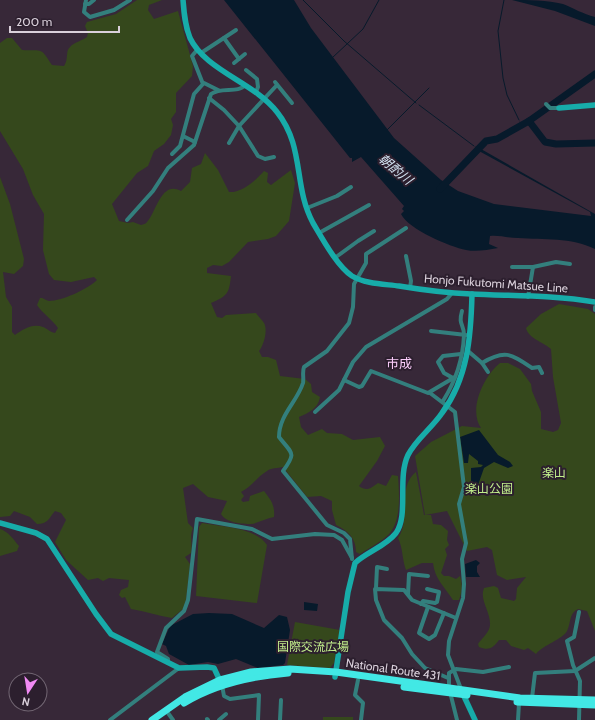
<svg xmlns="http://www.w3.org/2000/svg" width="595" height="720" viewBox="0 0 595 720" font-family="Cabin,'Noto Sans JP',sans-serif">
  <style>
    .green { fill: #35481c }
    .water { fill: #071a2b }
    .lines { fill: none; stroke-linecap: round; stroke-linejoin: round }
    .stream { stroke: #071a2b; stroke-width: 1 }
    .river { stroke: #071a2b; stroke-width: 7 }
    .street { stroke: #337f7d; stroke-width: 4 }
    .secondary { stroke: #17aca9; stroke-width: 5.5 }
    .highway { stroke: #42e8e5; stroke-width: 7 }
    .labels { text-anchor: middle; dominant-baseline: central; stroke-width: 4; stroke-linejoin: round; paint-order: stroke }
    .street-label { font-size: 12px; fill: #dad0db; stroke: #2c1f2e }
    .park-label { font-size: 12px; fill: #c2ef8c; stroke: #2c1f2e }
    .water-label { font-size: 13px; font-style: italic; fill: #d3e3f2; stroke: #2c1f2e }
    .neighbourhood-label { font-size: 13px; fill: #fbcdfb; stroke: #2c1f2e }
  </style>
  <rect width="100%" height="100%" fill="#372838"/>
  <g class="green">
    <path d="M137 0H162L149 5 148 10 154 19 178 11 193 66 192 76 176 93V112L171 119 173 125 171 135 164 144 154 151 148 166 137 173 112 204 119 221 128 223 133 222 141 225C143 224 146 224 147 222 156 213 161 180 181 191L190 182 192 168 201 164 205 153 218 170 229 192C242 193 256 180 264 171L268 173 267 182 271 185 291 170 295 183 289 221 276 236 268 239 248 242 229 262 222 266 213 265 207 268V273L231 276C229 293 228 296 211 303L217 317 222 318 226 315 256 313C258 316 262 320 264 323 268 330 264 345 259 351L262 357H268L276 360 280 376 305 379 311 384 312 392 320 397C318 409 308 413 299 417L301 427 308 435 322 429 327 433 342 434 353 440 380 437 385 446 377 461 359 486C367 492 371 488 378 483L386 486 392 475 398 476C399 493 402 520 389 534 381 542 369 548 360 554L356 552C356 538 348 531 336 525L332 510V501L321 496 307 497 283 467C278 468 270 468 267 471 257 477 251 487 241 492L244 496 241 500 243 502 249 501 250 496 264 491C271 500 275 505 274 517 266 518 259 523 251 524 242 524 226 523 221 514L227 501 208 497 193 484 183 488 188 523 193 528C189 537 193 544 191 553L185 557 190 564 186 600 183 609 172 618C158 616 145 611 131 609L125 597 122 598 119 595 121 590 128 587 129 580 109 578 103 581 98 578 88 580 66 560 55 542 66 520 61 513 55 511C49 518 48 524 37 524L30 517 14 511 10 516 0 517V177L10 204 24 259 23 266 14 274 3 272 6 297 12 307V332L15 335C23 329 33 323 43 327 48 329 50 332 55 333L58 328C52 319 43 314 37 305L40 298C45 298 44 300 49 301 62 301 88 289 97 280L94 277 71 282 54 280 49 274 43 250 44 214 33 195 23 169 0 131V43L7 38H12L22 50C44 51 40 47 52 65L64 66C69 59 65 51 70 47 74 42 82 41 87 37L88 33 85 26 87 22 116 14Z"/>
    <path d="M559 304 588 309 595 314V631L587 611 578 609C569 613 571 623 567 631 563 639 543 645 536 654L528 648 524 650 511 646 506 640H499C493 648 489 651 479 647L478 644C481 639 490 632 490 625 491 612 479 600 484 588L494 586 498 588 501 598 514 601 516 599 517 588 526 577 507 580 497 575 492 550 487 547 467 551 447 511 425 515 415 456 431 442 462 426 481 428C468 409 484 376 500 363H508L520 369 531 384 532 391 541 412V429L553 432 558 430 561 423 553 377 551 349C543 342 528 338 526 328L541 314Z"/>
    <path d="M416 472 424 515H431L433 524 441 525 448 531 447 540 449 545 445 549 447 555 441 573 444 576H449L456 579 460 576C463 585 462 592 459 600H453C445 587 435 580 433 563H422L406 570C402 559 403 548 398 538 412 518 396 488 416 472Z"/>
    <path d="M202 523C222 527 255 527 267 545L257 603 196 596 199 527Z"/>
    <path d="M0 529C9 532 13 539 19 546L17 551 0 556Z"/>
    <polygon points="295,622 340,630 334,663 330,668 287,665"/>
    <rect x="323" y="717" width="30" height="3"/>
  </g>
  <g class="water">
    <path d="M224 0H294L311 28 394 138 441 180 458 191 494 204 591 216 590 212 479 151 481 149 595 214V249C571 237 544 240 518 238 508 238 499 235 490 236L489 244 498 248C487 250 476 252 466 250 450 247 408 229 401 214L404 211 402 209 404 206 361 157 352 162V158H350Z"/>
    <path d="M512 0C529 0 547 0 563 4 573 8 583 14 595 17V26L555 11Z"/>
    <polygon points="479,430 498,455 510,462 513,466 508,468 494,462 484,468 477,488 471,490 471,468 481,467 483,465 478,464 478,461 469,454 468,463 464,463 460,437"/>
    <polygon points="476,560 480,563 477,566 477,572 480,577 466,577 465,564"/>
    <polygon points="304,602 318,604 317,611 304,610"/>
    <polygon points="209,613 232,614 264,628 279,615 287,617 290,630 285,663 283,665 258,668 236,659 218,664 208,662 189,665 169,654 166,646 162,644 170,626 193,614"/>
  </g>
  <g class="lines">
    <g class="stream">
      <polyline points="303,0 344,41 416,103"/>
      <polyline points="504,0 498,31 503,78 507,95 519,120"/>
      <polyline points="332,58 363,29 379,0"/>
      <polyline points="419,105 474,146"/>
      <polyline points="520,122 521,124"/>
      <polyline points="387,130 429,88"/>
      <polyline points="476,147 480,149"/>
    </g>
    <g class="river">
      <polyline points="529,121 545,142 556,144 595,143"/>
      <polyline points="440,189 486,141 497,139 529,121 595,74"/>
    </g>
    <g class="street">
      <polyline points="86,0 84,12 90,17 114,10 130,0"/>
      <polyline points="85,4 89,4 94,0"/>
      <polyline points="224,38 239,59"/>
      <polyline points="201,53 236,30"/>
      <polyline points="234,63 245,54"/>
      <polyline points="246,70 257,79 258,87 256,92"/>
      <polyline points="275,82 292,103"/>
      <polyline points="204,83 218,90"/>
      <polyline points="209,98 224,110 239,126 258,156 265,159 274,157"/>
      <polyline points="546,104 550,108 559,108"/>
      <polyline points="183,136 195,142"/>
      <polyline points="229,143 239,126 277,85"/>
      <polyline points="172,154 180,146 194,94 203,84 192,56 197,50"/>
      <polyline points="307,208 337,196 351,187"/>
      <path d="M127 220 153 191 168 168 194 145 211 94C221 86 238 94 245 85"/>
      <polyline points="319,233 369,205"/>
      <polyline points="406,256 411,281 410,288"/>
      <polyline points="336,257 358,241 374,231"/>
      <polyline points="512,267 533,267 528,297"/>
      <polyline points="533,267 556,262 570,264"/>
      <polyline points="452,293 447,299 366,347 353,362 344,380 359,387 362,386 371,371 428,393 455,377"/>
      <polyline points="595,307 595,310"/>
      <polyline points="431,331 466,335"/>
      <polyline points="468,351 482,363 488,372"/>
      <path d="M482 363C505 349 511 354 532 368L539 367 542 373"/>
      <polyline points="453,378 444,373 438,362 443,356 461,354"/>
      <polyline points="430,393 455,412 464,487 459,504 466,543 462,559 464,584 463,598 449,641 448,655 461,689"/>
      <path d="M443 401C455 382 463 358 464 335 464 324 458 325 462 311"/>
      <polyline points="315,412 339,390 344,380"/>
      <path d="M352 559 350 539 344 533 327 525 283 471C297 452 292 454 279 437 279 415 297 402 303 383 304 378 302 372 304 367L327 351 349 323 353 307 354 284 366 263V254L406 228"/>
      <polyline points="376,588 377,567 387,569"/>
      <polyline points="408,594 409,574 428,576"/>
      <polyline points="421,604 423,601 435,603 437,602 439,592 427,589"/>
      <polyline points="428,607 419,633 429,639 435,635 444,613"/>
      <polyline points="579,612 574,637 567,641 573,665 580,681 579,720"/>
      <polyline points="168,663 168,659 157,652 166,628 184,611 188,600 197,519 252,529 272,539 315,534 334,535 342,540 352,558"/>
      <polyline points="448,678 425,668 412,654 402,638 384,620 376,600 375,589 404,590 412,600 456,618"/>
      <polyline points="358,680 355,695 363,703 361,720"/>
      <polyline points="449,684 449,673 456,669 483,672 509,667"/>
      <polyline points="222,685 224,696 230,699 259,695 258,720"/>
      <polyline points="451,696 457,720"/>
      <polyline points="532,698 535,673 575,671 595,658"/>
      <polyline points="168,713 173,720"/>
      <polyline points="207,719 208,720"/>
      <polyline points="110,720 179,668"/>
      <polyline points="219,720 226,714"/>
      <polyline points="280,720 281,700"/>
      <polyline points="518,720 519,703"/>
    </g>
    <g class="secondary">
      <path d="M183 0C184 13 185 26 190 38 205 70 255 83 277 112 305 147 293 186 313 223 322 238 337 266 352 276 365 284 384 284 399 286 423 290 447 293 471 294 512 296 554 295 595 302"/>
      <polyline points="559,108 595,105"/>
      <polyline points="0,523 36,533 47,539 96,614 111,634 179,668 207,667 214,668 221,683"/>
      <path d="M335 677 348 592 355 563C367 552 386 546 396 533 409 515 397 478 408 455 416 439 432 428 442 413 468 378 471 336 472 294"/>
      <polyline points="462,692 475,720"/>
    </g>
    <g class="highway">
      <polyline points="404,687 467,695"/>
      <polyline points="517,702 595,705"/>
      <path d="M184 703C215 684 252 676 288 673"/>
      <polyline points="152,720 185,697 220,680 251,672 290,669 336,672 520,698 595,700"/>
    </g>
  </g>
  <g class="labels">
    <g class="street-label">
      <text transform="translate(496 283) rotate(4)">Honjo Fukutomi Matsue Line</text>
      <text transform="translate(393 669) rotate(8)">National Route 431</text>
    </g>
    <g class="park-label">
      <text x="554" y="472">楽山</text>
      <text x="489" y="488">楽山公園</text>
      <text x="313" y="646">国際交流広場</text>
    </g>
    <g class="water-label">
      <text transform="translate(396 169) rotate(40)">朝酌川</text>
    </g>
    <g class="neighbourhood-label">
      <text x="399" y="363">市成</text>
    </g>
  </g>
  <g transform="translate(28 692) rotate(192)"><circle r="19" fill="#2c1f2e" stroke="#726673"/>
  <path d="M0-3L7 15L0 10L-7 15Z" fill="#f18af4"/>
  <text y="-6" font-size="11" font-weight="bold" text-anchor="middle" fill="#dad0db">N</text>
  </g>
  <path d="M10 26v6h109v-6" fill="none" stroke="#dad0db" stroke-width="2"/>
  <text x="16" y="26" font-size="12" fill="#dad0db" stroke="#2c1f2e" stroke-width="3" paint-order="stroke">200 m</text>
</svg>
